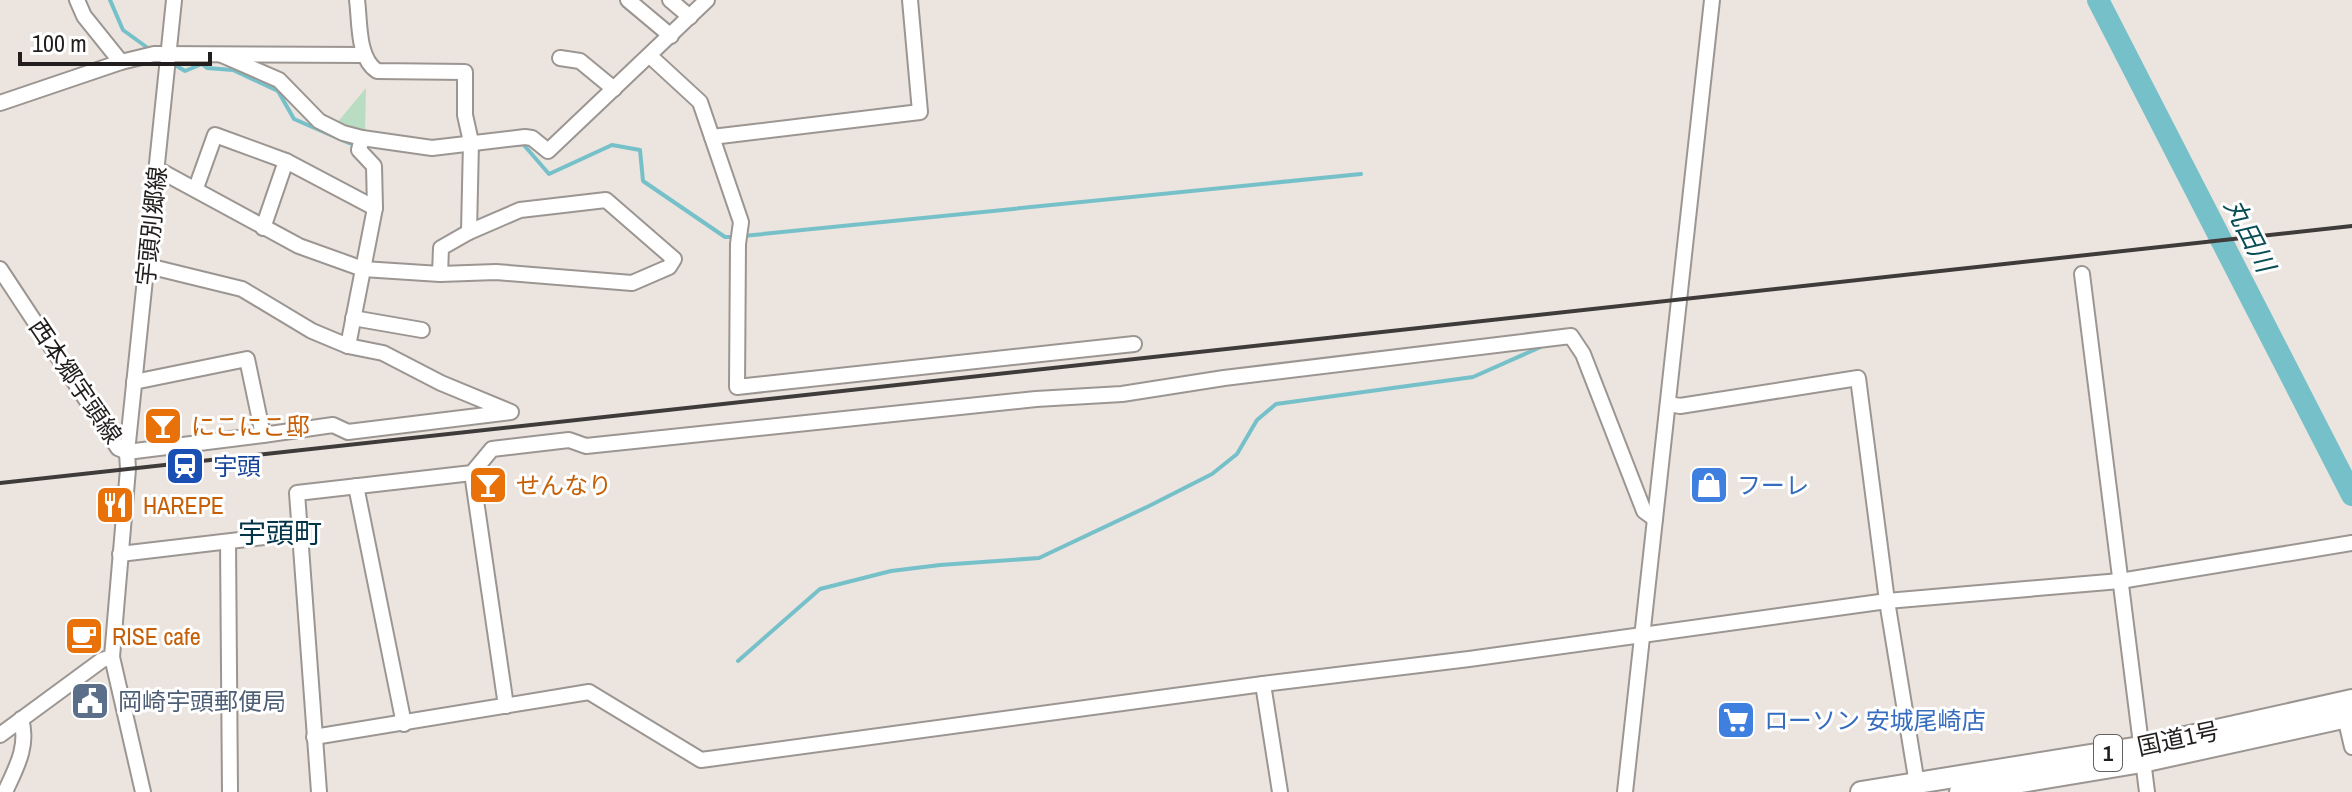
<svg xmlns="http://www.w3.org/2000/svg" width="2352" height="792" viewBox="0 0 2352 792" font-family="'Archivo Narrow','Noto Sans JP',sans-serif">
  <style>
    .green { fill: #b9ddc3 }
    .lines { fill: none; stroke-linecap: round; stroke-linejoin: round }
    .stream { stroke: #76c1c9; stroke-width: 4 }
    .river { stroke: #76c1c9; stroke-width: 22 }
    .minor-casing { stroke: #9c9692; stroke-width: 18 }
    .highway-casing { stroke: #9c9692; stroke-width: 24 }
    .minor { stroke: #fff; stroke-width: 14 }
    .highway { stroke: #fff; stroke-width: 20 }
    .rail { stroke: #3f3b3a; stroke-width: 4 }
    .labels { text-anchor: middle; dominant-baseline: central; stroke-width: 6; stroke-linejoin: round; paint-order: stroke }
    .shield { fill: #fff; stroke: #646261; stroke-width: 2 }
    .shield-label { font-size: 22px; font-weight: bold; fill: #211e1d }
    .street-label { font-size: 24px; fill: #211e1d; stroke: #fff }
    .food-label { font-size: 24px; fill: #c56008; stroke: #fff; text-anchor: start }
    .transit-label { font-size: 24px; fill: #164399; stroke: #fff; text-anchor: start }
    .shop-label { font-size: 24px; fill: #366cbe; stroke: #fff; text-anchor: start }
    .service-label { font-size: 24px; fill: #4e5e75; stroke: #fff; text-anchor: start }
    .water-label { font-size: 26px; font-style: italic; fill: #084e54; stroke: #fff }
    .quarter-label { font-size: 28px; fill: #033448; stroke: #fff }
  </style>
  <rect width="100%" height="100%" fill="#ebe4df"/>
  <polygon class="green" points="366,88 365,133 336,124"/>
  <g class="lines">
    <g class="stream">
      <polyline points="110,0 123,30 152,51"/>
      <polyline points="170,62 185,71 202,64 207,68 233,70 278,91 294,119 349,143 358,144"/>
      <polyline points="517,145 523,144 549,174 612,145 640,150 643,181 725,237 734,237"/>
      <polyline points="743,236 1361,174"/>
      <polyline points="738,661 820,589 891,571 940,565 1039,558 1149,506 1212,474 1237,454 1257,420 1276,404 1473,377 1543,346"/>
    </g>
    <polyline class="river" points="2098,0 2352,495"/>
    <g class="minor-casing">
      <g id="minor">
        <polyline points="77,0 84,16 121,62"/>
        <path d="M357 0C360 21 357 58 377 71L465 72V115L471 142 469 232"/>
        <polyline points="628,0 671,36"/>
        <polyline points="670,0 690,17"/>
        <polyline points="222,55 279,80 319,121 343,133 362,138 432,148 525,137 532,138 548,151 707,0"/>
        <polyline points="650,56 700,102 741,222 738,244 737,387 1134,344"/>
        <polyline points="560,58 580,61 614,89"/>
        <polyline points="0,103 121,62 154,54 364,55"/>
        <polyline points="712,137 920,112 910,0"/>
        <polyline points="157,169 299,246 363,269 440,274 496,272 632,283 669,267 674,259 606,200 520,210 469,232 441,248 440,274"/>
        <polyline points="196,188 215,135 286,161 375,208"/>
        <polyline points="263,228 286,161"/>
        <polyline points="148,266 242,289 312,331 348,346 375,208 374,166 359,150 362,138"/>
        <polyline points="0,269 118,448 127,452"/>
        <polyline points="2082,274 2147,792"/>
        <polyline points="353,318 422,330"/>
        <polyline points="1669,404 1680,406 1858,378 1887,601 1917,784"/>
        <polyline points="263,435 333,425 348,432 511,412 441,383 383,353 348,346"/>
        <polyline points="127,452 263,435 247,359 134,382"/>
        <polyline points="472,473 506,706"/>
        <polyline points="356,486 404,724"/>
        <polyline points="228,542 230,792"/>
        <polyline points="120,554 299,533"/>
        <polyline points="1263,684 1280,792"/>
        <polyline points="2345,717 2352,747"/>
        <polyline points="0,735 102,660 112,657"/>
        <polyline points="314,737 589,692 701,760 1263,684 1469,659 1887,601 2120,581 2352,543"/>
        <path d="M5 792C16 768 29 746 21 719"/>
        <polyline points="143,792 112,657 128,469 127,452 174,0"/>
        <polyline points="319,792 297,493 472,473 492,449 569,440 586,446 1036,399 1122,394 1224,378 1571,336 1583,354 1644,511 1655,519"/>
        <polyline points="1625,792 1712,0"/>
      </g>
    </g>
    <g class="highway-casing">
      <g id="highway">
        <polyline points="1861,792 2140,747 2352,700"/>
        <polyline points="1960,792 2142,762 2352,716"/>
      </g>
    </g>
    <use href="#minor" class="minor"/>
    <use href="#highway" class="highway"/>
    <polyline class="rail" points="0,483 2352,226"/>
  </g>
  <defs>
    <g id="bar-square" transform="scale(2)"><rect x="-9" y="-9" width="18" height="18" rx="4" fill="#e8710a" stroke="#fff"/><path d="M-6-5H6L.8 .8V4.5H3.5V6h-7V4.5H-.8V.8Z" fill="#fff"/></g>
    <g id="station-square" transform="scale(2)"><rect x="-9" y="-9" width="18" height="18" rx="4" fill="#1a4fb4" stroke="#fff"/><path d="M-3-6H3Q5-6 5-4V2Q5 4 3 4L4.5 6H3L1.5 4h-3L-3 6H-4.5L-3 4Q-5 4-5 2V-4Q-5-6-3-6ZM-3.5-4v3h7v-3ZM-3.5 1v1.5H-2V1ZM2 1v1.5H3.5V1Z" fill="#fff"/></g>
    <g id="shop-square" transform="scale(2)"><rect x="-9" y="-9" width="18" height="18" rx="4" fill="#3f7fe0" stroke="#fff"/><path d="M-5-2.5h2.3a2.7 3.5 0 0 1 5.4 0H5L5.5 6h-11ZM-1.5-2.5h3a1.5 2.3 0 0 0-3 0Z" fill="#fff"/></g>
    <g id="restaurant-square" transform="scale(2)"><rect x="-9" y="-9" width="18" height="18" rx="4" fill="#e8710a" stroke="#fff"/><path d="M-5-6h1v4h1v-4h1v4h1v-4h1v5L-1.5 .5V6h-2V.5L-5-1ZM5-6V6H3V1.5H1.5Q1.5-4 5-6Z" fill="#fff"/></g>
    <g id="cafe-square" transform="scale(2)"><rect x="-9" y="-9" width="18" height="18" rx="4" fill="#e8710a" stroke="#fff"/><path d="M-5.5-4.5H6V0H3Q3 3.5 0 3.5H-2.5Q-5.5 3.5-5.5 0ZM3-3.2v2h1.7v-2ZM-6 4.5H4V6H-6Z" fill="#fff"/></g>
    <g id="civic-square" transform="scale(2)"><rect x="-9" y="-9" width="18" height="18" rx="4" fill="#5c6f8a" stroke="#fff"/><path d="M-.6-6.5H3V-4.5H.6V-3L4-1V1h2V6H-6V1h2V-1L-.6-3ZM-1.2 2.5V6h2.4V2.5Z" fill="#fff"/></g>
    <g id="supermarket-square" transform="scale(2)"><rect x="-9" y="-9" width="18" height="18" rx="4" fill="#3f7fe0" stroke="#fff"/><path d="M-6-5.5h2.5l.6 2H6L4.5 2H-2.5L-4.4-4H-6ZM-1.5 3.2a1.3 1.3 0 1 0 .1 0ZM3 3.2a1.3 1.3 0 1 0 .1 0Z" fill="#fff"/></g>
  </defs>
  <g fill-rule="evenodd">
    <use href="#bar-square" x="163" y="426"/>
    <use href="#station-square" x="185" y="466"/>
    <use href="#bar-square" x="488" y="485"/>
    <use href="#shop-square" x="1709" y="485"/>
    <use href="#restaurant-square" x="115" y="505"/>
    <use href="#cafe-square" x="84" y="636"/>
    <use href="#civic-square" x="90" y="701"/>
    <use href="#supermarket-square" x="1736" y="720"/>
  </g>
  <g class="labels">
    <rect class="shield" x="2094" y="735" width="28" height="36" rx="6"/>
    <g class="shield-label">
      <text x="2108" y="753">1</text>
    </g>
    <g class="street-label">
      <text transform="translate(151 226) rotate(-84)">宇頭別郷線</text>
      <text transform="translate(76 381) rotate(56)">西本郷宇頭線</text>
      <text transform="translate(2178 738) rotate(-12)">国道1号</text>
    </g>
    <g class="food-label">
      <text x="191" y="426">にこにこ邸</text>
      <text x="516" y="485">せんなり</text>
      <text x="143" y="505">HAREPE</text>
      <text x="112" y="636">RISE cafe</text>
    </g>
    <g class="transit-label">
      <text x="213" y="466">宇頭</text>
    </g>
    <g class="shop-label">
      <text x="1737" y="485">フーレ</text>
      <text x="1764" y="720">ローソン 安城尾崎店</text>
    </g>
    <g class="service-label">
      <text x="118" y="701">岡崎宇頭郵便局</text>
    </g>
    <g class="water-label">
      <text transform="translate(2250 235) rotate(63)">丸田川</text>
    </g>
    <g class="quarter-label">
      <text x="280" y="533">宇頭町</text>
    </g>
  </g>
  <path d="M20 52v12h190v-12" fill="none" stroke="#211e1d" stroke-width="4"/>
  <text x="32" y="52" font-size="24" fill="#211e1d" stroke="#ffffff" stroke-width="6" paint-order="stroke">100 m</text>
</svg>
